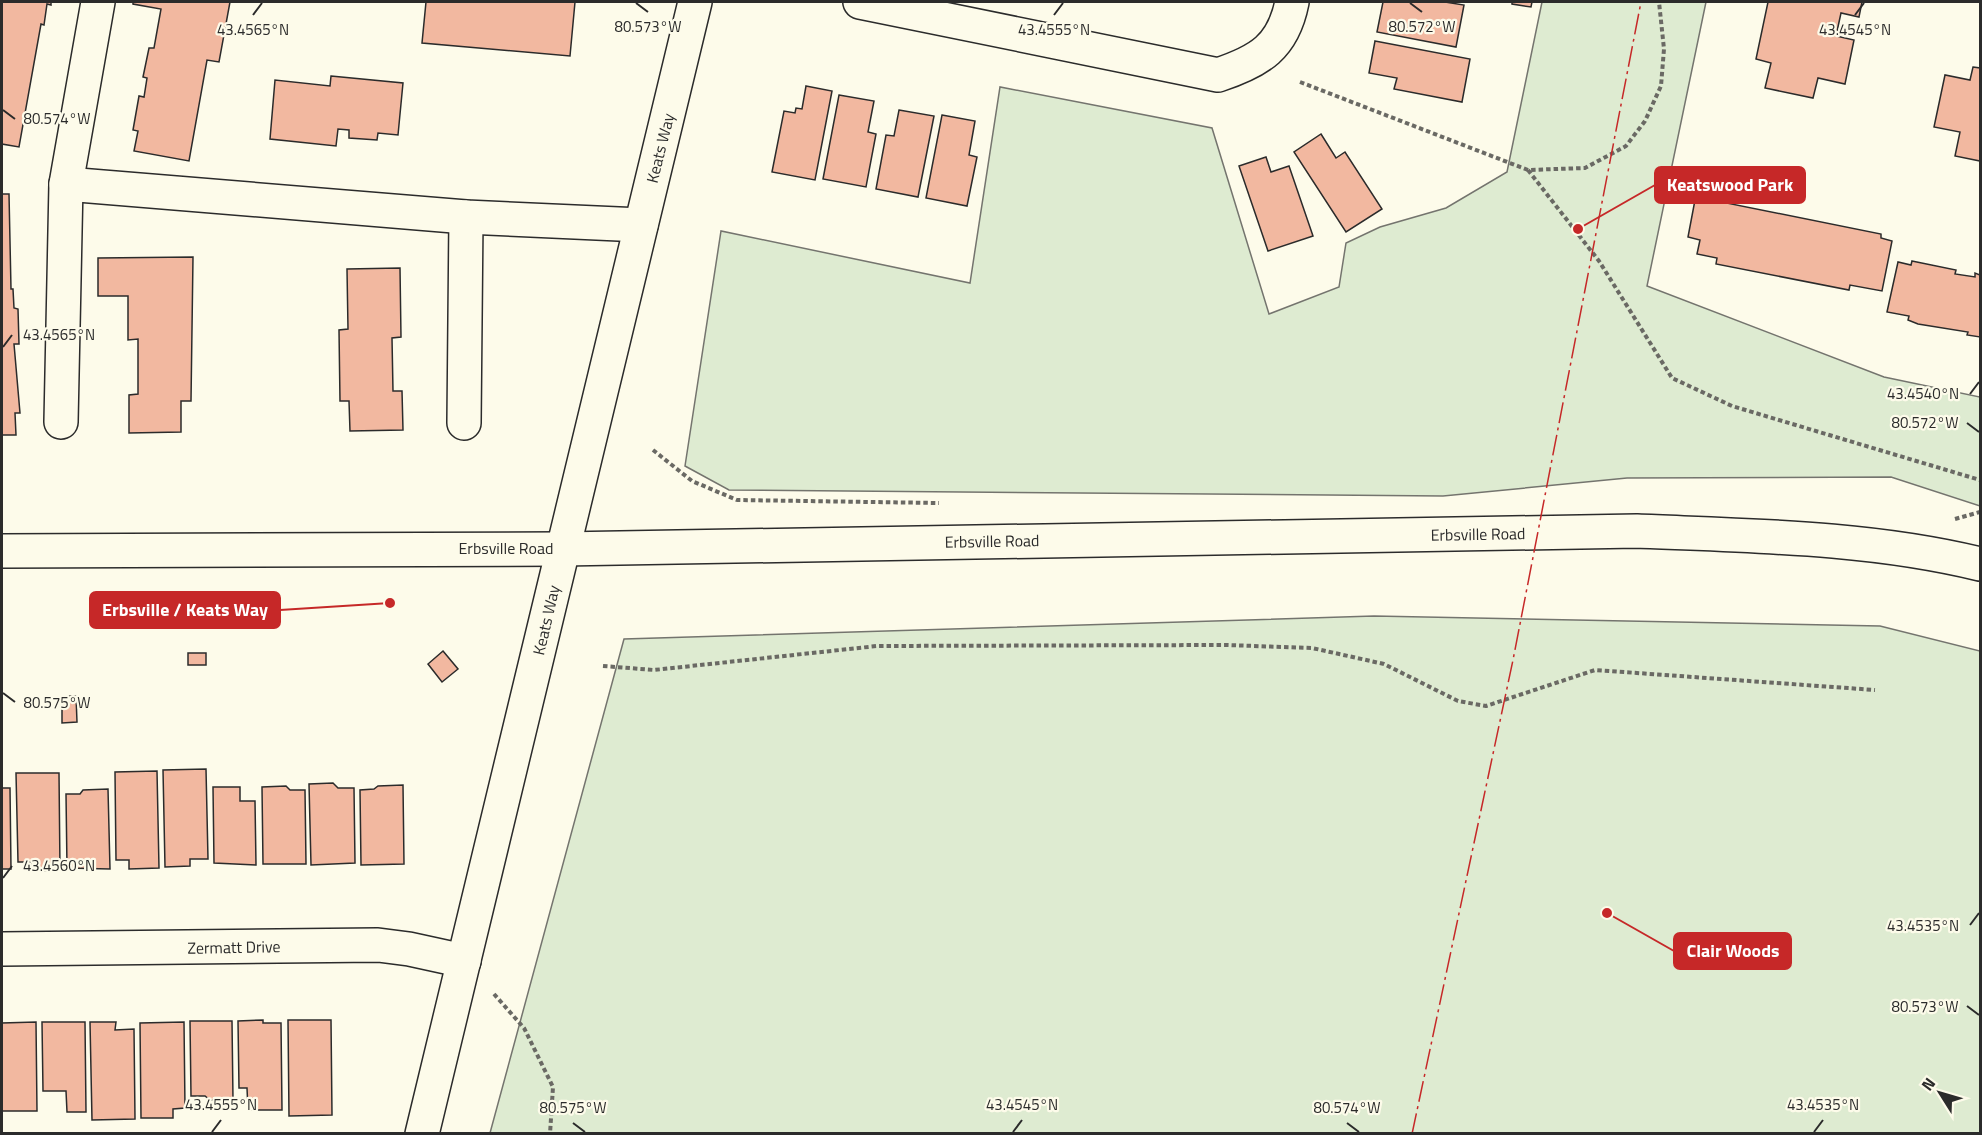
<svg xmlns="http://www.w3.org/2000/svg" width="1982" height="1135" viewBox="0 0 1982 1135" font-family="'Titillium Web',sans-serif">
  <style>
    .green { fill: #deebd1; stroke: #74746e; stroke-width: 1.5 }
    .building { fill: #f2b8a0; stroke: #2b2b2b; stroke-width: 1.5 }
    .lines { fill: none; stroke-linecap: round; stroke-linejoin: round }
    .minor-casing { stroke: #2b2b2b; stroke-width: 36 }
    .major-casing { stroke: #2b2b2b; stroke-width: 36 }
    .path { stroke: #6a6964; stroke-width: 4; stroke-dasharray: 4.5 3; stroke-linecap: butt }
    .minor { stroke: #fdfbea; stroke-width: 33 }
    .major { stroke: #fdfbea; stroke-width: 33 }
    .power { stroke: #c62828; stroke-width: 1.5; stroke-dasharray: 21 4.5 3 4.5; stroke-linecap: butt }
    .ticks { fill: none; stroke: #2b2b2b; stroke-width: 2 }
    .labels { text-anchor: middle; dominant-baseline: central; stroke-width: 4.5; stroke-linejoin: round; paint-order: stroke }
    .street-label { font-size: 16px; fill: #2b2b2b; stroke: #fdfbea }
    .ticks-label { font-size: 15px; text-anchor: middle; fill: #2b2b2b; stroke: #fdfbea; stroke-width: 4.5; stroke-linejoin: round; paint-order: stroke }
    .leader { fill: none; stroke: #c62828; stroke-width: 2 }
    .callout-dot { fill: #c62828; stroke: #fdfbea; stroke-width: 2 }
    .callout { fill: #c62828; stroke: #c62828; stroke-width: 2 }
    .callout-label { font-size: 18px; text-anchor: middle; font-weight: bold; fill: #fff }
  </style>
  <rect width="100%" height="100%" fill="#fdfbea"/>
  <g class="green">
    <polygon points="1542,2 1706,2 1647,286 1884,377 1980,397 1980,506 1891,477 1627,478 1443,496 729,490 685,466 721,231 970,283 1000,87 1212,128 1269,314 1339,287 1346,243 1380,227 1446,208 1507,172"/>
    <polygon points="1374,616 1880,626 1980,651 1980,1133 490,1133 624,639"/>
  </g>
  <g class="building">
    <polygon points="2,2 51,2 51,5 47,4 44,25 41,24 19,147 2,144"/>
    <polygon points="133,2 230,2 219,62 207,60 189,161 134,151 138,131 133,130 139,96 144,97 147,78 143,77 149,48 154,48 161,9 133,4"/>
    <polygon points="426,2 575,2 570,56 422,43"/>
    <polygon points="1383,2 1445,2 1464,5 1456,47 1377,32"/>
    <polygon points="1512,2 1532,2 1531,7 1512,4"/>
    <polygon points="1768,2 1862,2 1859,17 1841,13 1836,36 1854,40 1845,84 1818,78 1813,98 1765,88 1771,63 1756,59"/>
    <polygon points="1375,41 1470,59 1462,102 1394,89 1397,78 1369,73"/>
    <polygon points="1973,67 1980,68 1980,161 1955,156 1960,132 1934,127 1945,75 1970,80"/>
    <polygon points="331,76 403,83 398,135 378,133 377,140 349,138 349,130 338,129 336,146 270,139 275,80 330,86"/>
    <polygon points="806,86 832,91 815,180 772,172 784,111 795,113 796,108 802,109"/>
    <polygon points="839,95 874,101 868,132 876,134 866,187 823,179"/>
    <polygon points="899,110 934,116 918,197 876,189 886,135 894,136"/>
    <polygon points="942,115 975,121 969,155 977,157 967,206 926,198"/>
    <polygon points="1321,134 1336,158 1345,152 1382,209 1346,232 1294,152"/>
    <polygon points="1266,157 1271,172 1289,166 1313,236 1268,251 1239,166"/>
    <polygon points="2,194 9,194 11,289 13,289 14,308 18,309 19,344 14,344 20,413 15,413 16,435 2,435"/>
    <polygon points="1695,200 1711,203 1712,200 1881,234 1881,238 1892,241 1882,291 1850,285 1849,290 1716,264 1717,258 1697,254 1700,240 1688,237"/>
    <polygon points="193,257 191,401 181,401 181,432 129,433 129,395 138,394 138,339 128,340 128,296 98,296 98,258"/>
    <polygon points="1912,261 1956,270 1955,274 1975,277 1975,273 1980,275 1980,337 1967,335 1968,332 1918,324 1908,320 1909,316 1887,312 1898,262 1911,265"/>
    <polygon points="400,268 401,337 392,338 393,391 402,391 403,430 350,431 349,401 340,401 339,330 348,329 347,269"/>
    <polygon points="443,651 458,669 442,682 428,664"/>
    <rect x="188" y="653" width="18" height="12"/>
    <polygon points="62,696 76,696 77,722 62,723"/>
    <polygon points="206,769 208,859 190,859 190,866 165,867 163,770"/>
    <polygon points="157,771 159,868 129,869 129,860 116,860 115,772"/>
    <polygon points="16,773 59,773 60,870 31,871 31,862 18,862"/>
    <polygon points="333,783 338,788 354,788 355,863 311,865 309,784"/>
    <polygon points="403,785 404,864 361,865 360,790 374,789 378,786"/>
    <polygon points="286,786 290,790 305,790 306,864 263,864 262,787"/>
    <polygon points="213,787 240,787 240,801 255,801 256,865 214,863"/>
    <polygon points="2,788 10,788 11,869 2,869"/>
    <polygon points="108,789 110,869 67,868 66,794 80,794 83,790"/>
    <polygon points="263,1020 263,1023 281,1023 282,1110 248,1110 247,1088 239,1088 238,1021"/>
    <polygon points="288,1020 331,1020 332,1115 289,1116"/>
    <polygon points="190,1021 232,1021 233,1100 210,1100 205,1096 191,1096"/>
    <polygon points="36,1022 37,1111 2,1111 2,1023"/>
    <polygon points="42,1022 85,1022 86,1112 67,1112 66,1091 43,1091"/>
    <polygon points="90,1022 116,1022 115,1030 134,1029 135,1119 92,1120"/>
    <polygon points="184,1022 185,1108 173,1109 173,1118 141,1118 140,1023"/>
  </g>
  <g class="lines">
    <g class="minor-casing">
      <g id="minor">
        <path d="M860 2 1218 75C1260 61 1283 47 1292 2"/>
        <polyline points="66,184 466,217 641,225"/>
        <polyline points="61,422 66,184 98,2"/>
        <polyline points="464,423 466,217"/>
        <polyline points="2,949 378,945 409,949 464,961"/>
        <polyline points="422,1134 695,2"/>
      </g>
    </g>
    <g class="major-casing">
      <path id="major" d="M2 551 562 549 1637 531C1752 536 1869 537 1980 564"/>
    </g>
    <g class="path">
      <polyline points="1300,82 1528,170 1585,168 1626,146 1645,121 1661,86 1664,49 1659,2"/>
      <polyline points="1528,170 1599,261 1672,378 1732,406 1980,480"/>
      <polyline points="653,450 692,481 737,500 939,503"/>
      <polyline points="1955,519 1980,512"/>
      <polyline points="603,666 654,670 877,646 1226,645 1312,648 1384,664 1458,701 1486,706 1595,670 1875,690"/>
      <polyline points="494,994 524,1028 553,1087 550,1134"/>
    </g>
    <use href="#minor" class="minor"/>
    <use href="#major" class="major"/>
    <polyline class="power" points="1412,1134 1513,660 1641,2"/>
  </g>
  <path class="ticks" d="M636 3 648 12M1410 3 1422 12M253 15 262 3M1054 15 1063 3M1855 15 1864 3M3 110 15 119M3 347 12 335M1970 394 1979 382M1967 423 1979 432M3 693 15 702M3 878 12 866M1970 925 1979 913M1967 1006 1979 1015M573 1123 585 1132M1347 1123 1359 1132M212 1132 221 1120M1013 1132 1022 1120M1814 1132 1823 1120"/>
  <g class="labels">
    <g class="street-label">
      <text transform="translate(660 148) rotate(-76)">Keats Way</text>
      <text transform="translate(1478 534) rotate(-1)">Erbsville Road</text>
      <text transform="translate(992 541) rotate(-1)">Erbsville Road</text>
      <text x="506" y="548">Erbsville Road</text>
      <text transform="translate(546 620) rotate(-77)">Keats Way</text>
      <text transform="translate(234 947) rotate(-1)">Zermatt Drive</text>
    </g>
  </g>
  <g class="ticks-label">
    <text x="648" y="32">80.573°W</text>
    <text x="1422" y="32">80.572°W</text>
    <text x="253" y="35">43.4565°N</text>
    <text x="1054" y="35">43.4555°N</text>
    <text x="1855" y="35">43.4545°N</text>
    <text x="57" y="124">80.574°W</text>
    <text x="59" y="340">43.4565°N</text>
    <text x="1923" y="399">43.4540°N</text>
    <text x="1925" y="428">80.572°W</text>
    <text x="57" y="708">80.575°W</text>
    <text x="59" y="871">43.4560°N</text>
    <text x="1923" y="931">43.4535°N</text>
    <text x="1925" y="1012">80.573°W</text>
    <text x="221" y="1110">43.4555°N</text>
    <text x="1022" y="1110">43.4545°N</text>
    <text x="1823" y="1110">43.4535°N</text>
    <text x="573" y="1113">80.575°W</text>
    <text x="1347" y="1113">80.574°W</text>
  </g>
  <path class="leader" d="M1578 229L1655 185M390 603L280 610M1607 913L1674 951"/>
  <g class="callout-dot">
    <circle cx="1578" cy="229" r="6"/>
    <circle cx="390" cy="603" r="6"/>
    <circle cx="1607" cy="913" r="6"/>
  </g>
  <g class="callout">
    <rect x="1655" y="167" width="150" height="36" rx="6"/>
    <rect x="90" y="592" width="190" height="36" rx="6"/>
    <rect x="1674" y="933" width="117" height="36" rx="6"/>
  </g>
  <g class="callout-label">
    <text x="1730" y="191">Keatswood Park</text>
    <text x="185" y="616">Erbsville / Keats Way</text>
    <text x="1733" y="957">Clair Woods</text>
  </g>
  <rect width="1982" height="1135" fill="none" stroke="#2b2b2b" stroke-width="6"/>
  <g transform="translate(1940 1093) rotate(307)" stroke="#fdfbea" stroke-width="4.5" paint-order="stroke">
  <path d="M0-4.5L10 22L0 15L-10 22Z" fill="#2b2b2b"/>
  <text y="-9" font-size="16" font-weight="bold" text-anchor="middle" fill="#2b2b2b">N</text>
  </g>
</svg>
